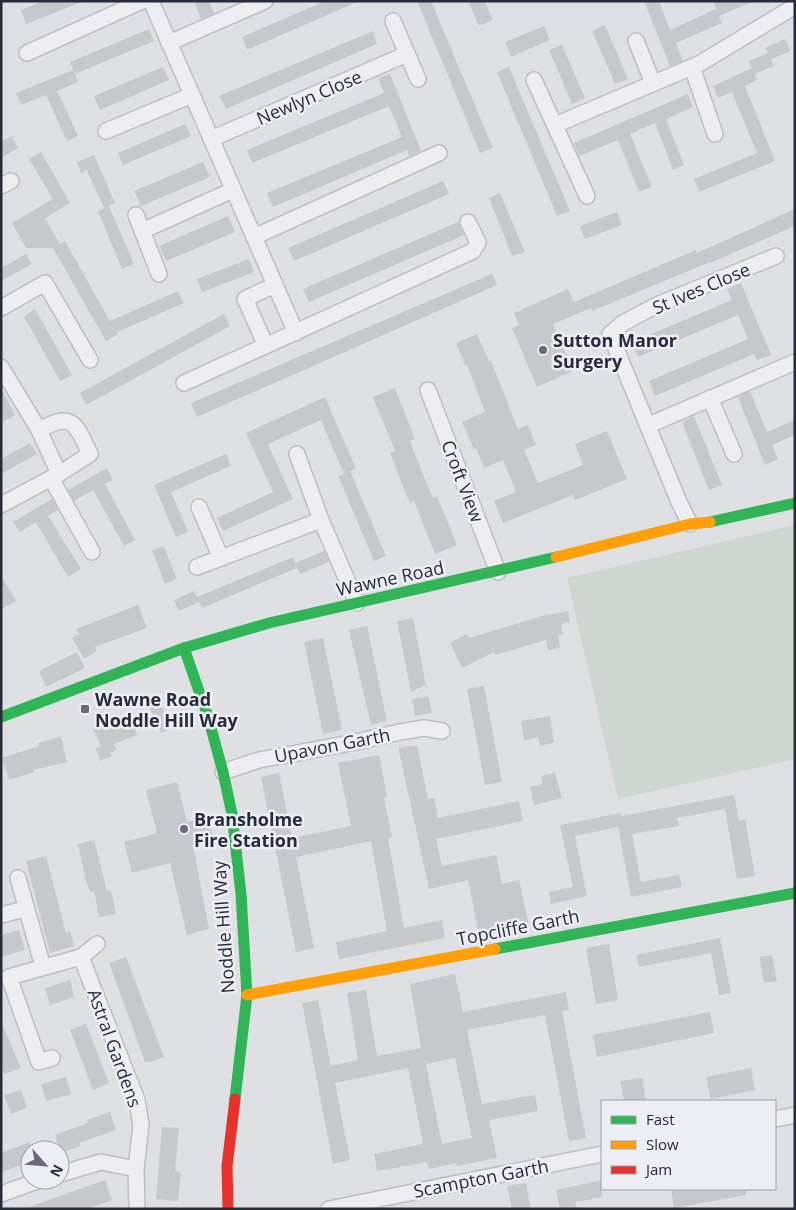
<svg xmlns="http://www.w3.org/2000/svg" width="796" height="1210" viewBox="0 0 796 1210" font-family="'Open Sans',sans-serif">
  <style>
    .green { fill: #ced7cf }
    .building { fill: #c7c8cc; fill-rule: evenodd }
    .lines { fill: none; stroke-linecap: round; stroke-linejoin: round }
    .street-casing { stroke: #bdbec2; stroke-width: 18 }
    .street { stroke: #eeeef1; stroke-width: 15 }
    .fast { stroke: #30b455; stroke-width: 11 }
    .slow { stroke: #ff9f0a; stroke-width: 11 }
    .jam { stroke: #e5322d; stroke-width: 11 }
    .poi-dot { fill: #676b77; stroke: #eceef4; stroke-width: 2 }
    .labels { text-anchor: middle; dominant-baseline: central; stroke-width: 5; stroke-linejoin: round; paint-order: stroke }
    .street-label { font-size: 18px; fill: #272c3c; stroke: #eceef4 }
    .poi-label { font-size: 18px; font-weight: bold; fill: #272c3c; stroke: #eceef4; text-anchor: start }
  </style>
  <rect width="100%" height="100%" fill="#dee0e4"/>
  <polygon class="green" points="795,525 795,759 618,799 567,578"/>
  <g class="building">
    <polygon points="44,1 82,1 82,2 26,24 21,10"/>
    <polygon points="194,1 209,1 214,13 201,19"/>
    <polygon points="325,1 359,1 247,50 242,37"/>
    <polygon points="417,1 431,1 493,148 480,153"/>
    <polygon points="468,1 484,1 493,20 479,26"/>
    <polygon points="644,1 659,1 670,30 716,9 722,23 676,43 683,61 670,66"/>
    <polygon points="713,1 754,1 719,16"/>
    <polygon points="605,25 628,79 615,84 592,31"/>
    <polygon points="544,26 550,40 511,57 505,42"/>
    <polygon points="149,29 154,41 75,74 70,62"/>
    <polygon points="373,31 377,44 226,109 219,96"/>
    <polygon points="785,39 791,51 771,59 765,48"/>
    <polygon points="562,45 585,98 572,104 549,50"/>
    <polygon points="768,53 774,66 755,74 757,80 745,86 775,161 699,192 694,179 757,153 732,92 718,98 713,86 752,68 753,71 749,61"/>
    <polygon points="163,67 169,80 100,110 94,96"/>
    <polygon points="509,67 570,211 557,216 497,72"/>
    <polygon points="73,70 78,82 57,91 78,136 67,141 46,95 21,105 16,93"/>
    <polygon points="390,74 421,151 409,156 407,150 273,207 267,193 402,137 389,106 252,163 247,150 384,93 378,78"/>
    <polygon points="688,94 693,107 666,119 684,165 673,170 655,123 630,134 652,187 639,192 618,140 579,156 574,143"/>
    <polygon points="185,124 191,136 123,165 118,153"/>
    <polygon points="12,136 18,148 1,158 1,142"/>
    <polygon points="41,152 70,203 45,218 60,244 65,241 110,321 178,291 184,303 117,332 118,334 106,341 53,248 26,248 12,223 53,199 29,159"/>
    <polygon points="94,155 115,203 104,208 87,170 81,173 77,162"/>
    <polygon points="203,162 210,177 141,206 134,191"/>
    <polygon points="443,181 449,194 294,261 288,248"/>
    <polygon points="500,193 525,252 512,256 489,198"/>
    <polygon points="109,206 134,264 122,269 98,211"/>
    <polygon points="795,209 795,226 710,263 710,262 592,311 591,308 553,324 573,371 537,387 512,328 519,325 514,313 568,289 574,302 696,250 697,253"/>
    <polygon points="617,212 622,225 585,239 580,226"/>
    <polygon points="228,216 235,232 166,261 159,246"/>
    <polygon points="458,222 464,235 309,302 303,289"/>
    <polygon points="26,254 32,264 1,281 1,268"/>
    <polygon points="249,259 254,272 202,292 197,279"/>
    <polygon points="492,274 497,285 197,417 191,403"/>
    <polygon points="741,283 771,355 757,360 754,354 655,396 649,381 748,339 738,315 638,357 632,342 732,300 727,289"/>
    <polygon points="35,309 72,375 60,381 24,317"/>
    <polygon points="224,314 230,326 86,405 80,393"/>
    <polygon points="477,334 489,361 491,361 518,429 528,425 536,445 524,450 538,483 583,465 575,444 607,431 627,479 575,500 573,495 503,523 494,501 516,492 503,460 484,468 476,448 474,449 462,422 485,412 467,365 465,365 456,343"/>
    <polygon points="1,388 15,415 1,423"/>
    <polygon points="395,388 415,439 410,441 420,467 433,498 437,496 457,545 435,554 414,501 410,503 405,492 390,453 395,451 373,397"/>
    <polygon points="750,391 767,432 795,420 795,435 772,445 778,459 765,465 738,397"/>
    <polygon points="325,397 356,469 350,471 386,556 374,561 338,476 349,472 344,474 321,420 268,444 293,499 223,531 217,518 273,492 246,433"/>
    <polygon points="694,416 722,485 709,490 682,422"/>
    <polygon points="30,443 37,454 1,474 1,459"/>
    <polygon points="226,454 231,466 171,492 188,532 176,537 154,485"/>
    <polygon points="107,468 113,480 105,484 135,540 124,546 93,490 74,501 68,490"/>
    <polygon points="52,499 58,510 48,516 81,569 68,577 36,522 20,532 13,522"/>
    <polygon points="164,546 177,579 165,584 152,550"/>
    <polygon points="324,551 329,562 300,574 295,563"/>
    <polygon points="293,557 297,568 202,608 199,602 179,611 174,600 194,591 197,597"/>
    <polygon points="1,576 16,601 1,609"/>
    <polygon points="138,605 147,628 95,647 97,651 84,659 72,638 79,634 76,629"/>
    <polygon points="568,611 570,622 561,624 563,634 558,635 560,648 548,650 546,640 495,655 494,652 462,668 450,643 467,634 469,638 542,616"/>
    <polygon points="413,618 426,685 411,692 397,621"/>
    <polygon points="367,626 387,721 371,725 349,630"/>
    <polygon points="323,638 342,730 323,734 304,642"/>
    <polygon points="77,652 85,668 46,687 39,671"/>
    <polygon points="484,686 502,782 485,785 467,689"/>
    <polygon points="428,696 432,713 415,716 412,699"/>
    <polygon points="158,697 171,729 161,733 147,702"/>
    <polygon points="129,714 137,735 114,744 117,750 110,753 112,756 100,761 96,748 101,746 93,728"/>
    <polygon points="550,716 554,742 540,746 538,737 524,741 521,721"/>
    <polygon points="61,737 67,762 33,770 34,772 9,780 2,758 39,746 38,743"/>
    <polygon points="417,745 428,799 434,798 438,818 519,801 523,821 436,839 442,866 496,855 502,884 519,880 529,926 490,934 491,937 480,939 468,880 429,889 399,751 399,748"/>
    <polygon points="379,755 387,797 384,798 392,837 388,838 404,928 442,920 445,938 339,959 336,942 387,931 371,841 296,857 314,948 296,952 261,777 279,773 292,838 351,826 338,763"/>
    <polygon points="555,773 562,798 534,805 530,787 543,784 541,776"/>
    <polygon points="177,782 187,822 208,816 214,841 193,846 209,929 187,935 170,863 132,873 124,842 157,833 146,790"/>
    <polygon points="734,795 739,821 745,819 755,876 737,879 725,809 677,818 679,826 632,834 641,882 679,875 682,887 631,897 618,827 575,836 587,896 551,904 549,892 573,887 560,825 621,813 621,816"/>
    <polygon points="94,840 107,891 111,891 116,914 99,917 94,891 90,892 85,877 78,844"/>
    <polygon points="46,856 66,933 70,931 74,946 50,953 26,861"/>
    <polygon points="19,930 25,950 1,957 1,935"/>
    <polygon points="720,938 731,993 719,995 711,953 639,967 636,955"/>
    <polygon points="609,944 618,1000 596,1004 586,948"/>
    <polygon points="772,955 777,981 764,983 759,957"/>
    <polygon points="126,957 164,1057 150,1062 145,1062 109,963"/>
    <path d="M455 974 463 1012 566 992 569 1010 562 1011 586 1138 569 1141 545 1015 467 1030 482 1104 535 1095 538 1111 489 1120 497 1158 457 1166 456 1163 429 1169 427 1162 377 1171 374 1154 423 1144 408 1068 335 1083 350 1160 333 1164 302 1003 318 1000 331 1066 358 1060 347 993 366 990 377 1056 421 1048 410 984ZM455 1058 472 1138 442 1144 426 1064Z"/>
    <polygon points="70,980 74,997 50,1005 45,988"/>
    <polygon points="710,1012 714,1033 597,1057 593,1035"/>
    <polygon points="1,1021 21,1068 4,1074 1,1066"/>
    <polygon points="86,1024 109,1083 93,1090 70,1030"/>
    <polygon points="751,1068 755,1090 711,1099 706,1077"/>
    <polygon points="66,1077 71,1094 46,1101 41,1084"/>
    <polygon points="642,1078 646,1101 624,1101 620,1081"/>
    <polygon points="21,1090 27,1108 11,1114 4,1095"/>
    <polygon points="110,1112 116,1130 79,1143 80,1146 60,1153 55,1135 88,1123 87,1120"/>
    <polygon points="162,1127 179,1128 175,1171 181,1172 178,1201 156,1199"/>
    <polygon points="30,1142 30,1162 1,1172 1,1153"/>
    <polygon points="105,1180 112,1200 87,1209 29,1209 29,1207"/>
    <polygon points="602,1180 602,1197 575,1202 577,1209 560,1209 556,1190"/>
    <polygon points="526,1183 531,1209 512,1209 507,1186"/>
    <polygon points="671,1189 746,1189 746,1195 674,1208"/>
  </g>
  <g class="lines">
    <g class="street-casing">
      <g id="street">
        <polyline points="151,1 296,333"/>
        <polyline points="393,21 418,79"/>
        <polyline points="636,41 653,83"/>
        <polyline points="169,43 265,1"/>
        <polyline points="27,53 142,1"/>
        <polyline points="692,67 715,134"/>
        <polyline points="534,80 587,196"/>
        <polyline points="555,125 699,64 795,6"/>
        <polyline points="106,131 192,95"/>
        <polyline points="211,139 407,54"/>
        <polyline points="1,186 11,181"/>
        <polyline points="136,215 159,274"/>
        <polyline points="142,231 233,190"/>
        <polyline points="254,237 439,153"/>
        <polyline points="1,308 45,283 90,360"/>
        <polyline points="266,346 245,299 275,285"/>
        <path d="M1 367 39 430 59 474 90 454C76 424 73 411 39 430"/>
        <polyline points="184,383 473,251 478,242 468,222"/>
        <polyline points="428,390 498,572"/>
        <polyline points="710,398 734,454"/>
        <polyline points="649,425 795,362"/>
        <polyline points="297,454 321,520 357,603"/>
        <polyline points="51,478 92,552"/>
        <polyline points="1,505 59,474"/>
        <polyline points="199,507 221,558"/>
        <polyline points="690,524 679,502 610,334 623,323 657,305 776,256"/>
        <polyline points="197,567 321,520"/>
        <polyline points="223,772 259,760 356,742 400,732 424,728 442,731"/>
        <polyline points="18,878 43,967"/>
        <polyline points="1,915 25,909"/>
        <polyline points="81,957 137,1100 141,1125 136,1169"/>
        <polyline points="52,1058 39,1062 9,977 81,957 97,944"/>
        <polyline points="775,1119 795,1115"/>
        <polyline points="60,1174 101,1162 136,1169 137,1209"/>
        <polyline points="1,1194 40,1180"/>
        <polyline points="329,1209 602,1154"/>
      </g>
    </g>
    <use href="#street" class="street"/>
    <g class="fast">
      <polyline points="710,522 795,503"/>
      <polyline points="184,648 208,717 223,772 232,814 241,894 247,995 235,1099"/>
      <polyline points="1,717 184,648 269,623 556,557"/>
      <polyline points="495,949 795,893"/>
    </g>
    <g class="slow">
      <polyline points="556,557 690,524 710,522"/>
      <polyline points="247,995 495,949"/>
    </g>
    <polyline class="jam" points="228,1209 227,1166 235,1099"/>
  </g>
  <g class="poi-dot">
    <circle cx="543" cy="350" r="5"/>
    <rect x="80" y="704" width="10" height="10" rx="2.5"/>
    <circle cx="184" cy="829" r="5"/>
  </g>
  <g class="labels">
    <g class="street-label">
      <text transform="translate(309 97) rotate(-23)">Newlyn Close</text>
      <text transform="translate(701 288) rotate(-23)">St Ives Close</text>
      <text transform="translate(463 481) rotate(69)">Croft View</text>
      <text transform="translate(390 578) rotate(-12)">Wawne Road</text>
      <text transform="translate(332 745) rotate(-11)">Upavon Garth</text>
      <text transform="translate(223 927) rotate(-94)">Noddle Hill Way</text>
      <text transform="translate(518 927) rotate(-11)">Topcliffe Garth</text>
      <text transform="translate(115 1048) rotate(70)">Astral Gardens</text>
      <text transform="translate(481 1178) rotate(-11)">Scampton Garth</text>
    </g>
    <g class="poi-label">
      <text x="553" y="340">Sutton Manor<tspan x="553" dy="21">Surgery</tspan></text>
      <text x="95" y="699">Wawne Road<tspan x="95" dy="21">Noddle Hill Way</tspan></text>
      <text x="194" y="819">Bransholme<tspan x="194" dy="21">Fire Station</tspan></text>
    </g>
  </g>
  <rect width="796" height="1210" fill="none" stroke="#272c3c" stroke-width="5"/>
  <rect x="601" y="1100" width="175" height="90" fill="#eceef4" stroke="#9da0aa"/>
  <rect x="611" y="1116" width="25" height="8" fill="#30b455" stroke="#9da0aa"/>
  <text x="646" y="1125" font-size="15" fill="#272c3c">Fast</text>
  <rect x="611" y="1141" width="25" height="8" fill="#ff9f0a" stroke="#9da0aa"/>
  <text x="646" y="1150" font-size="15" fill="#272c3c">Slow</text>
  <rect x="611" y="1166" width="25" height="8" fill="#e5322d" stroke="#9da0aa"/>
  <text x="646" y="1175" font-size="15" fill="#272c3c">Jam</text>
  <g transform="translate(45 1165) rotate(117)"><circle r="24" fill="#eceef4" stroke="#9da0aa"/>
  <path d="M0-4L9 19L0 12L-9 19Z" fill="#676b77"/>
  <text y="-8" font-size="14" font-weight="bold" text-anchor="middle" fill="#272c3c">N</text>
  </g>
</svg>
